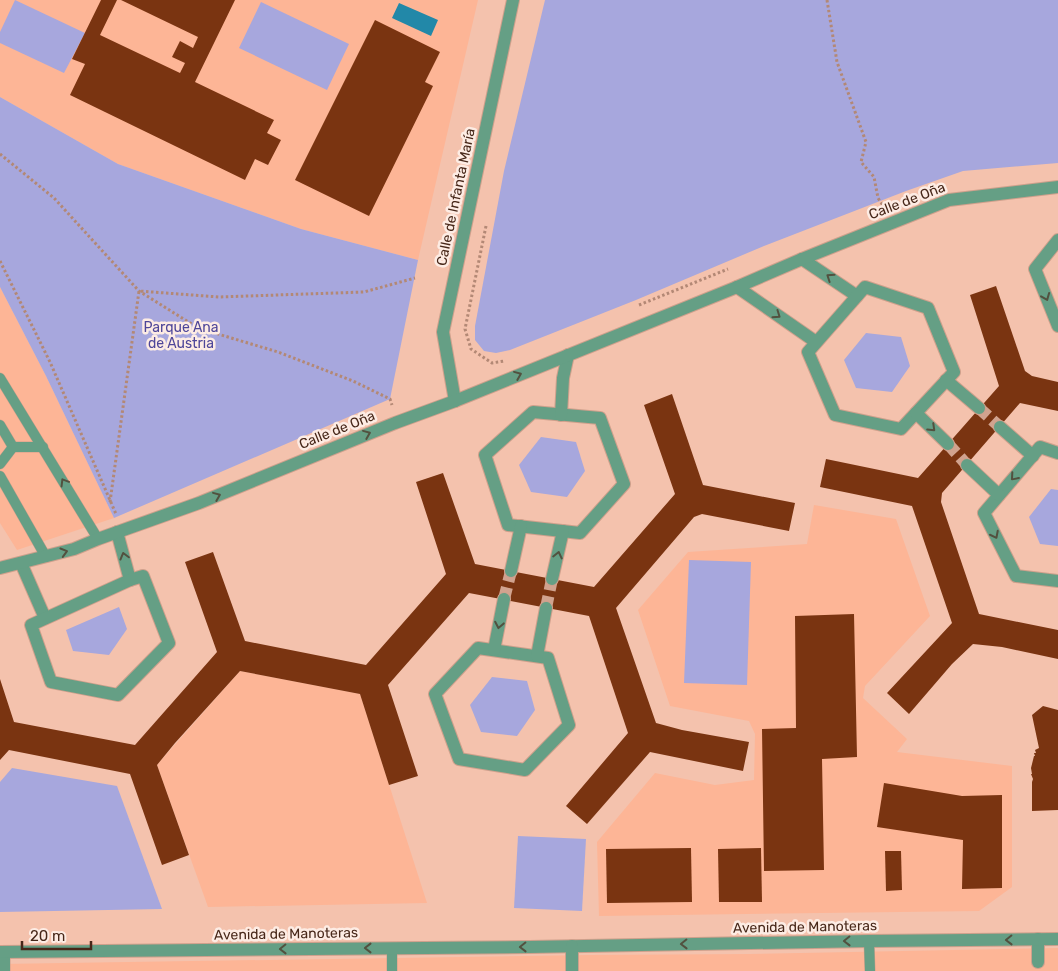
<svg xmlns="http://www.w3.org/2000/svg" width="1058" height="971" viewBox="0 0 1058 971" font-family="Rubik,sans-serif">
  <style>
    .built { fill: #fdb596 }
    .green { fill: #a7a7dd }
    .water { fill: #2288a8 }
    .building { fill: #7a3411 }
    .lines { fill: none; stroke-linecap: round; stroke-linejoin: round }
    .street-tunnel { stroke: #d1a38f; stroke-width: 12; stroke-dasharray: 12 6; stroke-linecap: butt }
    .lane-casing { stroke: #cea08c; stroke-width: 11 }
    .street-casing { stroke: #cea08c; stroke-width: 14 }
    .path { stroke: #b38875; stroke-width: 3; stroke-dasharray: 2.5 2.5; stroke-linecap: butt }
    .lane { stroke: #659f85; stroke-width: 10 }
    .street { stroke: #659f85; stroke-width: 12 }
    .oneway { stroke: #52513f }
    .labels { text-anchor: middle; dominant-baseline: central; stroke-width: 5; stroke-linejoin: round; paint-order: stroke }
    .street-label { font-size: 14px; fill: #472719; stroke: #fdece4 }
    .park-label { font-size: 14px; fill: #4e4699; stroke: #fdece4 }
  </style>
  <rect width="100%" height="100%" fill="#f4c2ad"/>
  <g class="built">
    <polygon points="0,0 478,0 418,260 301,229 118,164 0,97"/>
    <polygon points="0,287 46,376 114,518 17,550 0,523"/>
    <polygon points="814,505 896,519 930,616 865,686 863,698 907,739 897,752 1012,766 1012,887 979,911 599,916 597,842 655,773 715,785 754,780 755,734 749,721 670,706 638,610 688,552 807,544"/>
    <polygon points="240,671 360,694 427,903 208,907 157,765"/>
    <polygon points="1058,948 1058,971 0,971 0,964 590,955 749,954"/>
  </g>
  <g class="green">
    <polygon points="15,0 85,33 64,73 0,43 0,32"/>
    <polygon points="545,0 1058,0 1058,163 963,171 906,191 764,246 636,300 510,350 496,353 484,351 475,340 475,326 504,171"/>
    <polygon points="261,2 349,44 327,90 239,48"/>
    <polygon points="0,97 118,164 301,229 418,260 390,399 114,518 46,376 0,287"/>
    <polygon points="866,333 901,337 910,366 892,392 856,388 844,360"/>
    <polygon points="541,437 576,442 585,471 567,497 531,492 519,465"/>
    <polygon points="1051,489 1058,490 1058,546 1040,544 1029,517"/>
    <polygon points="689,560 751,562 747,685 684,683"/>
    <polygon points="119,607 127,629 109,655 73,651 66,630"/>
    <polygon points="492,677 527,681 535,710 517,736 481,732 470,705"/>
    <polygon points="12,768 117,786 162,909 0,912 0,782"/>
    <polygon points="518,836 586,839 582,911 514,908"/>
  </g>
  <polygon class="water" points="399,3 438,20 431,36 392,18"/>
  <g class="building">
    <polygon points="101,0 117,0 100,35 180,73 185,63 172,57 180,41 193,48 198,37 121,0 235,0 195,82 274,120 267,133 281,140 268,165 255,159 245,180 70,95 85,64 72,59"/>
    <polygon points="375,20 440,52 425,82 433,86 369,216 295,180"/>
    <polygon points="996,286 1025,371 1032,376 1058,382 1058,411 1020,403 942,493 941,502 979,614 1058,630 1058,659 1002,647 973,644 952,664 909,714 887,693 952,623 912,506 820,487 826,459 918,478 999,386 970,295"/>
    <polygon points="672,394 703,485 795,503 789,531 702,514 694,517 616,608 656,723 682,730 749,742 743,771 650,752 587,824 566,806 628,733 589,616 469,593 388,685 418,776 389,785 360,694 240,671 175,743 157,765 189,855 162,865 130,774 9,750 0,760 0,679 14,722 135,745 217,652 185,562 213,552 245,641 366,665 446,574 416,482 443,473 475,564 594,587 675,494 644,405"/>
    <polygon points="854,614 857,757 822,759 824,870 764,871 762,729 796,728 795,616"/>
    <polygon points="1043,706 1058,710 1058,810 1032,811 1032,782 1033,779 1031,774 1032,774 1031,768 1034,756 1035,756 1034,753 1036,753 1035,750 1039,748 1032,715"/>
    <polygon points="884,783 962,796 1002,795 1002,888 962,889 963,840 877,827"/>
    <polygon points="691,848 692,902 607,903 606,849"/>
    <polygon points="761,848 762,902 719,902 718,849"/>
    <polygon points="885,851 901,851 902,890 886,891"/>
  </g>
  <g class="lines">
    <g class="street-tunnel">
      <polyline points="979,408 1000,427"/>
      <polyline points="948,444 967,465"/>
      <polyline points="504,599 511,571"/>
      <polyline points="546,608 552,579"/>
    </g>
    <g class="lane-casing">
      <g id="lane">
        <polyline points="0,378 98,539"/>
        <polyline points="0,425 13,447"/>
        <polyline points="0,464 13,447 43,447"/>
        <polyline points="0,476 46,557"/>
        <polyline points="869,941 870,971"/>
        <polyline points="392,948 392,971"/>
        <polyline points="5,952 5,971"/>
      </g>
    </g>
    <g class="street-casing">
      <g id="street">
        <polyline points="1058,240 1035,269 1058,326"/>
        <polyline points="802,259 857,296"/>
        <polyline points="737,287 816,342"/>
        <polygon points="865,287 928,308 954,372 901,429 835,415 808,352"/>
        <polyline points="946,380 979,408"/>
        <polyline points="455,401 443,332 513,0"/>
        <polygon points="533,412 600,418 624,484 580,533 508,525 485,455"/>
        <polyline points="916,413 948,444"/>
        <polyline points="561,415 563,378 568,355"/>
        <polyline points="1000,427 1033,456"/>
        <polyline points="1058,453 1040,447 984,513 1016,576 1058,581"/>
        <polyline points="967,465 999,495"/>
        <polyline points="117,532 130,580"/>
        <polyline points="21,563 45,618"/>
        <polyline points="0,568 74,549 98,539 199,503 395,423 455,401 737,287 802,259 949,200 1058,187"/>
        <polyline points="511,571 521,526"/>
        <polygon points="143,576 169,643 118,695 51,682 31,625 130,580"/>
        <polyline points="552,579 563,531"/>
        <polygon points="478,648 548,658 569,725 525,770 459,759 435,694"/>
        <polyline points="494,650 504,599"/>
        <polyline points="537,656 546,608"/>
        <polyline points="1038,939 1038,962"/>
        <polyline points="0,952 529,947 869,941 1058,939"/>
        <polyline points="572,971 572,946"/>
      </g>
    </g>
    <g class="path">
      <polyline points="827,0 837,62 866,142 861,162 874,177 878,198 884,207"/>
      <polyline points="0,154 54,198 139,291 198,328 278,352 353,381 390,399 392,405"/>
      <polyline points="486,226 465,329 471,349 492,363 504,361"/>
      <polyline points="0,261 50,362 116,514"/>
      <polyline points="639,305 728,269"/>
      <polyline points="110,502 139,291 219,297 364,292 415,278"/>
    </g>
    <use href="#lane" class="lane"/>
    <use href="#street" class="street"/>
  </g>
  <defs><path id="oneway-chevron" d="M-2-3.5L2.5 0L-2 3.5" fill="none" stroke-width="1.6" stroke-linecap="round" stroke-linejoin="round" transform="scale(1.25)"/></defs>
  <g class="oneway">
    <use href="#oneway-chevron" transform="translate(830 277) rotate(-146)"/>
    <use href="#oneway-chevron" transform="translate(1046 297) rotate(68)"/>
    <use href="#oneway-chevron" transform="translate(777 315) rotate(35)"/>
    <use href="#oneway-chevron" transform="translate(518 375) rotate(-22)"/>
    <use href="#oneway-chevron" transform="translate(932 428) rotate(44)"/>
    <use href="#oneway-chevron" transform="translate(367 434) rotate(-22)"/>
    <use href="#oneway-chevron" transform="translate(1014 477) rotate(131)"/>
    <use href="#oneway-chevron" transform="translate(64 482) rotate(-121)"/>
    <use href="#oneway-chevron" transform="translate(217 496) rotate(-22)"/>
    <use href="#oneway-chevron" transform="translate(995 535) rotate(63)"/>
    <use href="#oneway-chevron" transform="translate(64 552) rotate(-16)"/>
    <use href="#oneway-chevron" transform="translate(558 555) rotate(-77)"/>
    <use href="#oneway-chevron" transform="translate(124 556) rotate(-105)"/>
    <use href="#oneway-chevron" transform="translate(499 625) rotate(101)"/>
    <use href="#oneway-chevron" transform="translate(1009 940) rotate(179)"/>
    <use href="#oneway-chevron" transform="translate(847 941) rotate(179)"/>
    <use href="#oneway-chevron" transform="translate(684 944) rotate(179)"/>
    <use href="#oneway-chevron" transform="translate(523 947) rotate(179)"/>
    <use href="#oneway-chevron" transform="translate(368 948) rotate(180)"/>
    <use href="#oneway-chevron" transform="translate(283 949) rotate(179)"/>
  </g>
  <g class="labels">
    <g class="street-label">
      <text transform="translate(456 197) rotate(-78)">Calle de Infanta María</text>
      <text transform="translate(907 201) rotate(-21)">Calle de Oña</text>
      <text transform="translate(337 430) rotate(-22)">Calle de Oña</text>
      <text transform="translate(805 927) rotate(-1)">Avenida de Manoteras</text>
      <text transform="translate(286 934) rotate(-1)">Avenida de Manoteras</text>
    </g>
    <g class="park-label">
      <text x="181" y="327">Parque Ana<tspan x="181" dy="16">de Austria</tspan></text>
    </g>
  </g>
  <path d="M22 941v8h69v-8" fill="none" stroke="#472719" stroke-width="2.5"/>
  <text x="30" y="941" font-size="15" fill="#472719" stroke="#fdece4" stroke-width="4" paint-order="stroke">20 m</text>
</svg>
